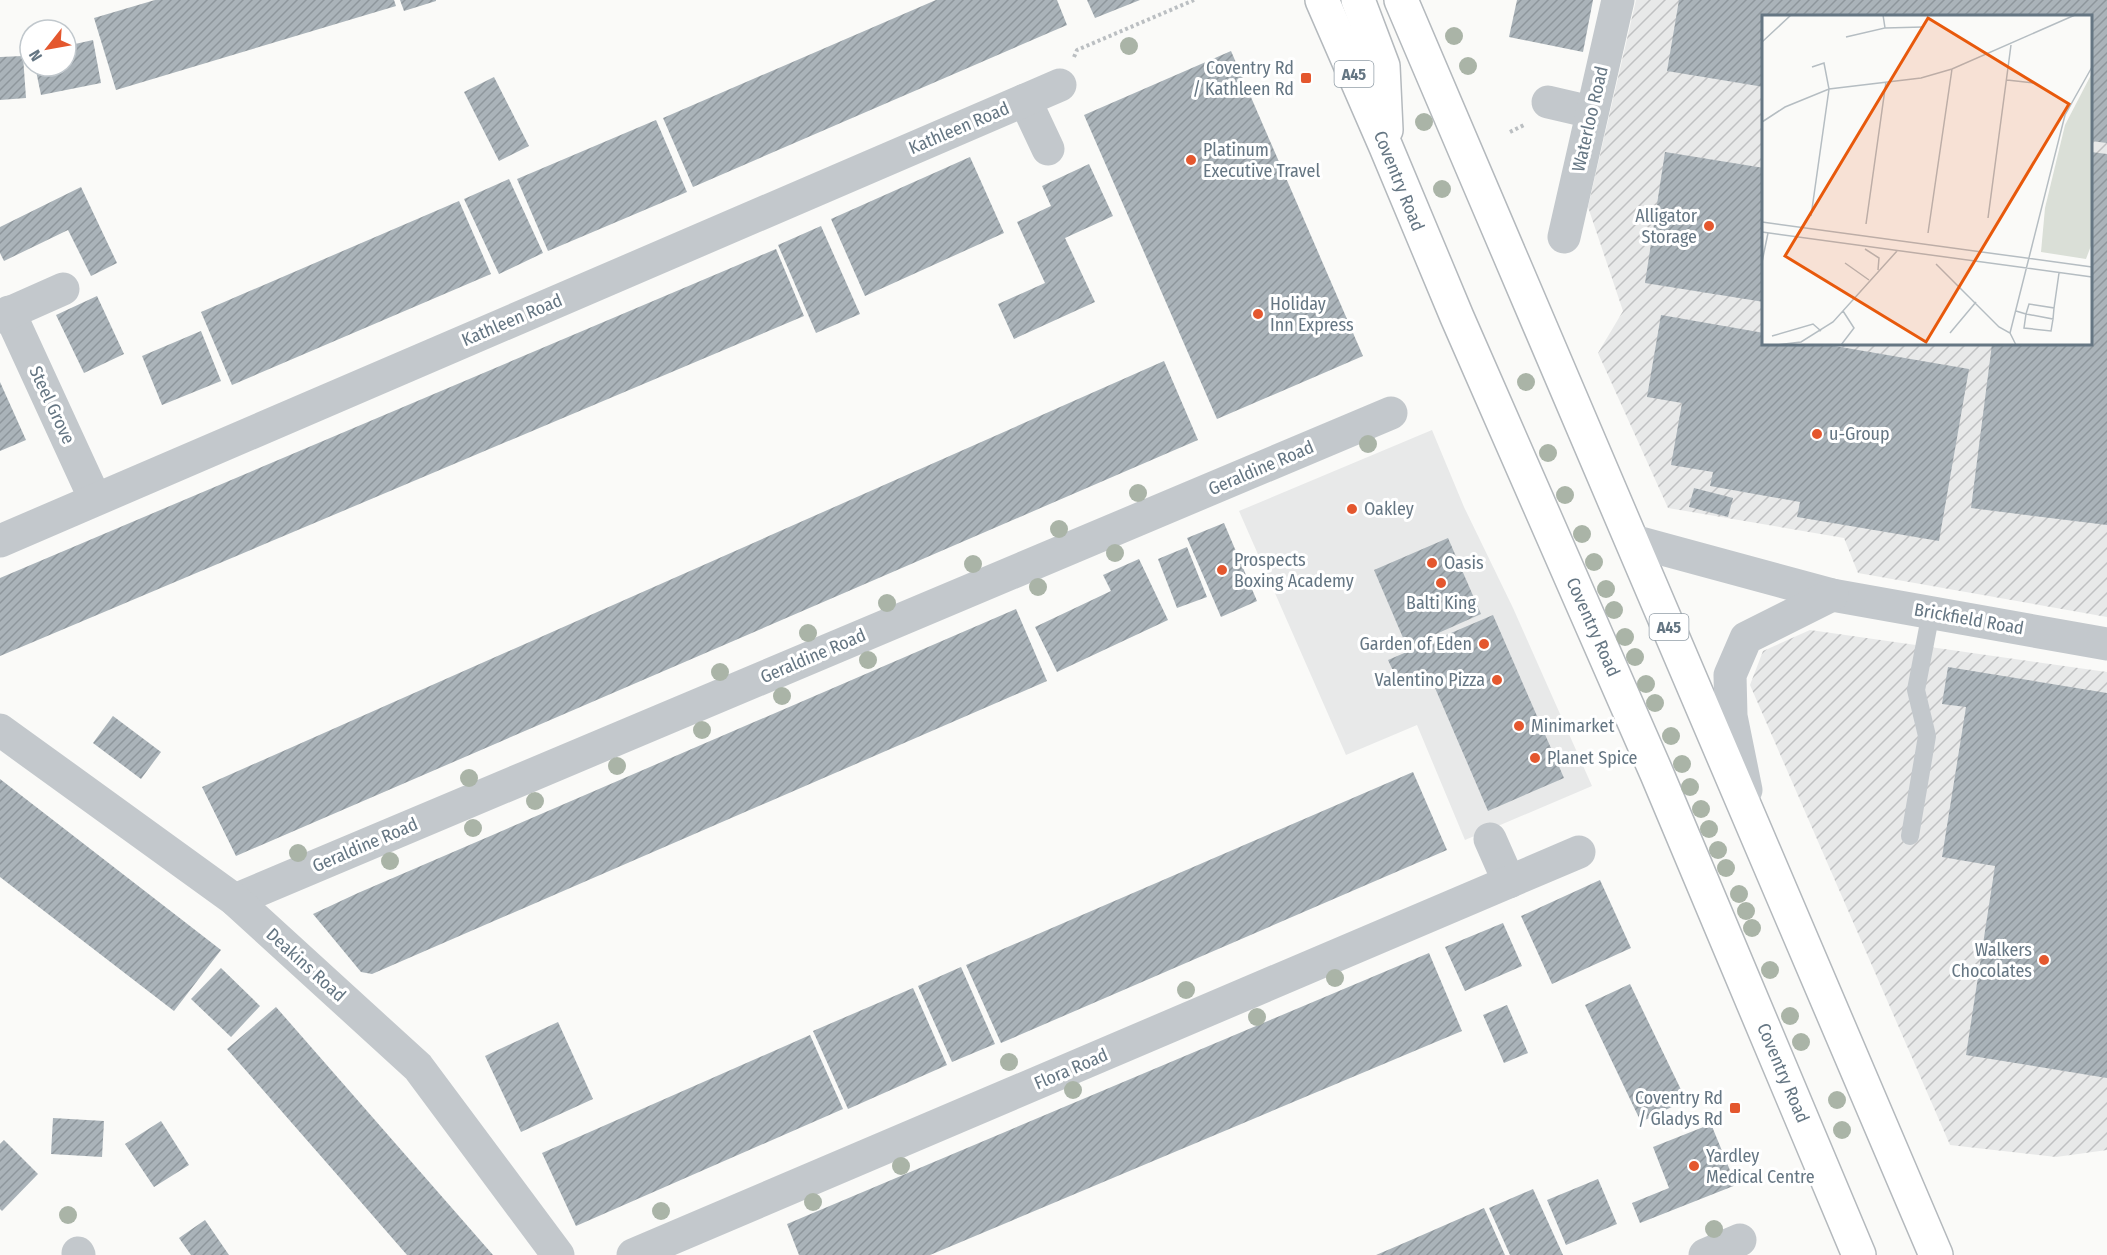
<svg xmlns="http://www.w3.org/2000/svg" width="2107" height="1255" viewBox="0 0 2107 1255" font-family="'Fira Sans Condensed',sans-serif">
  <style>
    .built { fill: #e8e9e9 }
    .industrial { fill: url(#industrial-furrows); fill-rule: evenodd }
    .building { fill: url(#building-hatch) }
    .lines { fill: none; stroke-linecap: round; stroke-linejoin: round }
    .trunk-casing { stroke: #b4b9bd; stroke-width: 36 }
    .path { stroke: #bbbfc2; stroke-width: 4; stroke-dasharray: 3 3; stroke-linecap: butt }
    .service { stroke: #c3c8cc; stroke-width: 18 }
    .minor { stroke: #c3c8cc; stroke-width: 33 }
    .tertiary { stroke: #c3c8cc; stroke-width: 33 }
    .trunk { stroke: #fff; stroke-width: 33 }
    .tree { fill: #aab4a7 }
    .poi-dot { fill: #e4572e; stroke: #fff; stroke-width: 2 }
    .labels { text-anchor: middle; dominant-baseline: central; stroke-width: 6; stroke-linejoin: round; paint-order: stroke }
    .shield { fill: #fff; stroke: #939fa8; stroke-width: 1.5 }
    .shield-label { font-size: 16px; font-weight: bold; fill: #657683 }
    .poi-label { font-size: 18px; fill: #657683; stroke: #fff; text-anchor: start }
    .street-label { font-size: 18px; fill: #657683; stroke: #fff }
    .inset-road { fill: none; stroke: #b5bdc2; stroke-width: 1.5 }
    .view { fill: #e8590c; fill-opacity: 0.15; stroke: #e8590c; stroke-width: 3 }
    .inset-edge { fill: none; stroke: #657683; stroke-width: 3 }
  </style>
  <defs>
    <pattern id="industrial-furrows" width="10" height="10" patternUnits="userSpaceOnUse" patternTransform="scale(1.5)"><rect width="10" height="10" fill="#e8e9e9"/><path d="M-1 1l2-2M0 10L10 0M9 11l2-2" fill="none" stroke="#c0c1c2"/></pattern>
    <pattern id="building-hatch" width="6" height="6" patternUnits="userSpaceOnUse" patternTransform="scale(1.5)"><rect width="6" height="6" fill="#aab3b9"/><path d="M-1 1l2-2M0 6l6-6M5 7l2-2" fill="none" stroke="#8e969c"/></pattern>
  </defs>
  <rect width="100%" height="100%" fill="#fafaf8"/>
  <polygon class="built" points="1432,430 1464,507 1513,608 1592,786 1465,840 1417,725 1346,755 1239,511"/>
  <g class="industrial">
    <path d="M1636 0H2107V617L1858 573 1844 538 1668 508 1598 353 1623 311 1588 207ZM1764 16H2090V344H1764Z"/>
    <polygon points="1810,630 2107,672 2107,1150 2056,1157 1950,1145 1750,685 1763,651"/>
  </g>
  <g class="building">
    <polygon points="155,0 394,0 396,6 116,90 94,18"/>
    <polygon points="400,0 436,0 436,1 404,11"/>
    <polygon points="936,0 1057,0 1067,25 693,187 663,118"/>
    <polygon points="1087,0 1140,0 1095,18"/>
    <polygon points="1517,0 1593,0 1583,52 1509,37"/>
    <polygon points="1679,0 2107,0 2107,143 2091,141 2091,16 1764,16 1764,87 1667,71"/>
    <polygon points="93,40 101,83 41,95 35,66 66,66 66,46"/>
    <polygon points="1231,51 1363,356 1217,419 1084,115"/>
    <polygon points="23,56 26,98 0,100 0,57"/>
    <polygon points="494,77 529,146 499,161 464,92"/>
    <polygon points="656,120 687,192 548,251 517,179"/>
    <polygon points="1665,152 1764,168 1764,302 1645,283"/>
    <polygon points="2091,152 2107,154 2107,525 1971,508 1992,344 2091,344"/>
    <polygon points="970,157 1004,233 865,296 831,219"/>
    <polygon points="1089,164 1113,216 1065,238 1095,302 1014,339 998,304 1045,283 1017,222 1051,206 1042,186"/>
    <polygon points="509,179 543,253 499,274 464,199"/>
    <polygon points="81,187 117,263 91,276 68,230 4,261 0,253 0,227"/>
    <polygon points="459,201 491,274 232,385 201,312"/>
    <polygon points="821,226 860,314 816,333 778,245"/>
    <polygon points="776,249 804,316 0,656 0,578"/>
    <polygon points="97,296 124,354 84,373 56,315"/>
    <polygon points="1661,315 1764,333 1764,344 1823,344 1969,369 1939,541 1797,517 1800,502 1710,486 1713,472 1671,465 1682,403 1647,397"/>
    <polygon points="201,331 221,381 162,405 142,356"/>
    <polygon points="1164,361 1198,440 1177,449 236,856 202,787"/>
    <polygon points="0,382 26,440 0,451"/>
    <polygon points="1694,488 1733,498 1728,517 1689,507"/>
    <polygon points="1224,523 1257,601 1221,617 1187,538"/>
    <polygon points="1448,538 1481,614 1407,647 1374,570"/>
    <polygon points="1187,547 1207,597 1177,608 1158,559"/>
    <polygon points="1139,559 1168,620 1057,672 1035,627 1111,591 1103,575"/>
    <polygon points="1016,609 1047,681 372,974 361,972 313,914 358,893"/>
    <polygon points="1493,615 1564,778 1488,811 1429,674 1400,686 1388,660"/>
    <polygon points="1948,667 2107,693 2107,1078 1966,1055 1995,866 1942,857 1966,707 1942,704"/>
    <polygon points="113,716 161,752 141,779 93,743"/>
    <polygon points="1413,772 1447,850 1001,1043 966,965"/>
    <polygon points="0,779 221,950 174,1011 0,877"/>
    <polygon points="1600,880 1631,948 1552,984 1521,916"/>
    <polygon points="1503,923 1522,966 1465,991 1445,947"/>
    <polygon points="1429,953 1462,1031 930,1255 799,1255 787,1224"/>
    <polygon points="961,967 995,1044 952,1062 918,986"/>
    <polygon points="221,968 260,1006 231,1037 191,999"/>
    <polygon points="1630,984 1686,1100 1641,1122 1585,1005"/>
    <polygon points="913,988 947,1065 848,1109 813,1031"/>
    <polygon points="1507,1005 1528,1053 1504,1063 1483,1015"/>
    <polygon points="276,1007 493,1255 407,1255 340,1178 227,1049"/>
    <polygon points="558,1022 593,1099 521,1132 485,1056"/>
    <polygon points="810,1035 843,1109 576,1226 542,1153"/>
    <polygon points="53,1118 104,1121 102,1157 51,1154"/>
    <polygon points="161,1121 189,1165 154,1187 125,1144"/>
    <polygon points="1711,1124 1736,1185 1640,1223 1632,1203 1669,1188 1653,1147"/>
    <polygon points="4,1140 38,1174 2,1211 0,1209 0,1144"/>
    <polygon points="1598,1179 1617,1224 1566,1245 1547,1200"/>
    <polygon points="1533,1189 1563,1255 1510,1255 1489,1208"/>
    <polygon points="1484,1208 1505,1255 1376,1255 1411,1240"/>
    <polygon points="205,1220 229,1255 191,1255 179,1238"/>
  </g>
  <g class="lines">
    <g class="trunk-casing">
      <g id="trunk">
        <polyline points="1322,0 1386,147 1457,317 1657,774 1859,1255"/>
        <polyline points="1358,0 1383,66 1386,130"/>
        <polyline points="1401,0 1936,1255"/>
      </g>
    </g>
    <g class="path">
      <polyline points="1074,57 1077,50 1194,0"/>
      <polyline points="1510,132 1526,124"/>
    </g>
    <polyline class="service" points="1910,836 1927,736 1916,690 1931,612"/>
    <g class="minor">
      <polyline points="1025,100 1048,149"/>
      <polyline points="1548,102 1591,112"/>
      <polyline points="1564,237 1618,0"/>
      <polyline points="9,312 95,499"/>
      <polyline points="0,317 63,289"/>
      <polyline points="0,541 1060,85"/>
      <polyline points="1633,541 1832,595 2107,644"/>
      <polyline points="1746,790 1731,716 1730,675 1746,638 1832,595"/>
      <polyline points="1490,839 1509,882"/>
      <polyline points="235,900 1391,413"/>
      <polyline points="78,1253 79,1255"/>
      <polyline points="633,1255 1579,852"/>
      <polyline points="1705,1255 1740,1240"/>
    </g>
    <polyline class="tertiary" points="0,730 235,900 418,1067 558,1255"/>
    <use href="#trunk" class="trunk"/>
  </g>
  <g class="tree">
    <circle cx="1454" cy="36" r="9"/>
    <circle cx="1129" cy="46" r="9"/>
    <circle cx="1468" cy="66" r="9"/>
    <circle cx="1424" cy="122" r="9"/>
    <circle cx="1442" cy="189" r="9"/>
    <circle cx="1526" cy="382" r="9"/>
    <circle cx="1368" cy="444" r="9"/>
    <circle cx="1548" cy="453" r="9"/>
    <circle cx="1138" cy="493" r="9"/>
    <circle cx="1565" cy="495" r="9"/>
    <circle cx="1059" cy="529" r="9"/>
    <circle cx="1582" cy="534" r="9"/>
    <circle cx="1115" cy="553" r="9"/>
    <circle cx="1594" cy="562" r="9"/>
    <circle cx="973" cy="564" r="9"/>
    <circle cx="1038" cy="587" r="9"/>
    <circle cx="1606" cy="589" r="9"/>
    <circle cx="887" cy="603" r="9"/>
    <circle cx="1614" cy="610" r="9"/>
    <circle cx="808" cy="633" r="9"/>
    <circle cx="1625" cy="637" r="9"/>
    <circle cx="1635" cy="657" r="9"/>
    <circle cx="868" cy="660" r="9"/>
    <circle cx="720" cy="672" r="9"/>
    <circle cx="1646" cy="684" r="9"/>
    <circle cx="782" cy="696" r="9"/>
    <circle cx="1655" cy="703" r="9"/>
    <circle cx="702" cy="730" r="9"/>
    <circle cx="1671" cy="736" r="9"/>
    <circle cx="1682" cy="764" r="9"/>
    <circle cx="617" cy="766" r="9"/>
    <circle cx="469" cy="778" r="9"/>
    <circle cx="1690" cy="787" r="9"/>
    <circle cx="535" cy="801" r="9"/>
    <circle cx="1701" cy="809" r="9"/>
    <circle cx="473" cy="828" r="9"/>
    <circle cx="1709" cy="829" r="9"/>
    <circle cx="1718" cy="850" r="9"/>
    <circle cx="298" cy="853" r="9"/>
    <circle cx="390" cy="861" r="9"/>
    <circle cx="1726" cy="868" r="9"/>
    <circle cx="1739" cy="894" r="9"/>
    <circle cx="1746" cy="911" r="9"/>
    <circle cx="1752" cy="928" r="9"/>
    <circle cx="1770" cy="970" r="9"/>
    <circle cx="1335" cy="978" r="9"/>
    <circle cx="1186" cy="990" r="9"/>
    <circle cx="1790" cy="1016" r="9"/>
    <circle cx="1257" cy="1017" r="9"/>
    <circle cx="1801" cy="1042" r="9"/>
    <circle cx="1009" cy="1062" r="9"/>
    <circle cx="1073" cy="1090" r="9"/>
    <circle cx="1837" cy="1100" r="9"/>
    <circle cx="1842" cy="1130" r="9"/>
    <circle cx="901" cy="1166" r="9"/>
    <circle cx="813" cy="1202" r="9"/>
    <circle cx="661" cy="1211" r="9"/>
    <circle cx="68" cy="1215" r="9"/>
    <circle cx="1714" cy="1229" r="9"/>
  </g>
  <g class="poi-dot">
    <rect x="1300" y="72" width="12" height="12" rx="3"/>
    <circle cx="1191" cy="160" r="6"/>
    <circle cx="1709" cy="226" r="6"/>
    <circle cx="1258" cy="314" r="6"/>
    <circle cx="1817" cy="434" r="6"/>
    <circle cx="1352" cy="509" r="6"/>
    <circle cx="1432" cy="563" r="6"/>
    <circle cx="1222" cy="570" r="6"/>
    <circle cx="1441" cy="583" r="6"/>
    <circle cx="1484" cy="644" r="6"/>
    <circle cx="1497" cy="680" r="6"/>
    <circle cx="1519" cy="726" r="6"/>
    <circle cx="1535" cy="758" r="6"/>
    <circle cx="2044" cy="960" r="6"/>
    <rect x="1729" y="1102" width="12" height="12" rx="3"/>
    <circle cx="1694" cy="1166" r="6"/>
  </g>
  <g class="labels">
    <g class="shield">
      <rect x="1334.5" y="61" width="39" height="26" rx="4.5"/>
      <rect x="1649.5" y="614" width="39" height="26" rx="4.5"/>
    </g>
    <g class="shield-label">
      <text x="1354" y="74">A45</text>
      <text x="1669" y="627">A45</text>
    </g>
    <g class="poi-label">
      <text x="1294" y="68" text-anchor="end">Coventry Rd<tspan x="1294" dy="21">/ Kathleen Rd</tspan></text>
      <text x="1203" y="150">Platinum<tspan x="1203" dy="21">Executive Travel</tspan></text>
      <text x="1697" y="216" text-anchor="end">Alligator<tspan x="1697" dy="21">Storage</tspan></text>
      <text x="1270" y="304">Holiday<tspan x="1270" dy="21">Inn Express</tspan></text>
      <text x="1829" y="434">u-Group</text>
      <text x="1364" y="509">Oakley</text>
      <text x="1234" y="560">Prospects<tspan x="1234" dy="21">Boxing Academy</tspan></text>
      <text x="1444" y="563">Oasis</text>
      <text x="1441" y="603" text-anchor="middle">Balti King</text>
      <text x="1472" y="644" text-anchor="end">Garden of Eden</text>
      <text x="1485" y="680" text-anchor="end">Valentino Pizza</text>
      <text x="1531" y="726">Minimarket</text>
      <text x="1547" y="758">Planet Spice</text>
      <text x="2032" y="950" text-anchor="end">Walkers<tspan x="2032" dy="21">Chocolates</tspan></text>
      <text x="1723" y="1098" text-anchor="end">Coventry Rd<tspan x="1723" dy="21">/ Gladys Rd</tspan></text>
      <text x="1706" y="1156">Yardley<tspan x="1706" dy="21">Medical Centre</tspan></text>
    </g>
    <g class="street-label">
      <text transform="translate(1590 119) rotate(-77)">Waterloo Road</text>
      <text transform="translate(959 128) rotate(-23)">Kathleen Road</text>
      <text transform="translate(1399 181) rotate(68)">Coventry Road</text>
      <text transform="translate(512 320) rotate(-23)">Kathleen Road</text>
      <text transform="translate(52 405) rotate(65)">Steel Grove</text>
      <text transform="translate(1261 468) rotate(-23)">Geraldine Road</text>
      <text transform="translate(1969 619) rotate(10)">Brickfield Road</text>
      <text transform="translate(1593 627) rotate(66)">Coventry Road</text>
      <text transform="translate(813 656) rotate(-23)">Geraldine Road</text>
      <text transform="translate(365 845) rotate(-23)">Geraldine Road</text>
      <text transform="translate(306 965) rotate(42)">Deakins Road</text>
      <text transform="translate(1071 1069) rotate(-23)">Flora Road</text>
      <text transform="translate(1783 1073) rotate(67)">Coventry Road</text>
    </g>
  </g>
  <g transform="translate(1762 15)">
    <rect width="330" height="330" fill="#fafaf8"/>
    <path d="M330 58V228L324 244 279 237 283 193 303 110Z" fill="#dadfd7"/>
    <path class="inset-road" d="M123 13 161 12M84 22 123 13 121 0M0 27 29 0M245 65 272 68M0 107 23 92 67 74 159 63 190 54 313 0M49 201 67 74 62 48 50 52M226 203 249 30M0 207 330 252M104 209 124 67M0 217 330 262M166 218 190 54M103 234 117 243 116 255M0 247 6 218M83 248 107 265M174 249 237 312 248 318 254 330M292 293 297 258M254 296 264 299 267 289 292 293 291 304 264 299 262 313 289 316 291 304M188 318 214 287M248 318 303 100 330 52M10 321 51 309 59 316M15 330 39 327 71 307 135 236M79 330 92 313 81 296"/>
    <path class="view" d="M166 3 307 89 164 327 23 241Z"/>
    <rect width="330" height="330" class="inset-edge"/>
  </g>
  <g transform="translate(48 48) rotate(239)"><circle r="28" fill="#ffffff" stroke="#c1c8cd" stroke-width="1.5"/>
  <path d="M0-4.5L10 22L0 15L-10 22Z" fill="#e4572e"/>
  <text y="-9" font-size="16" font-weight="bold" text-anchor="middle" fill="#657683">N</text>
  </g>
</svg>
